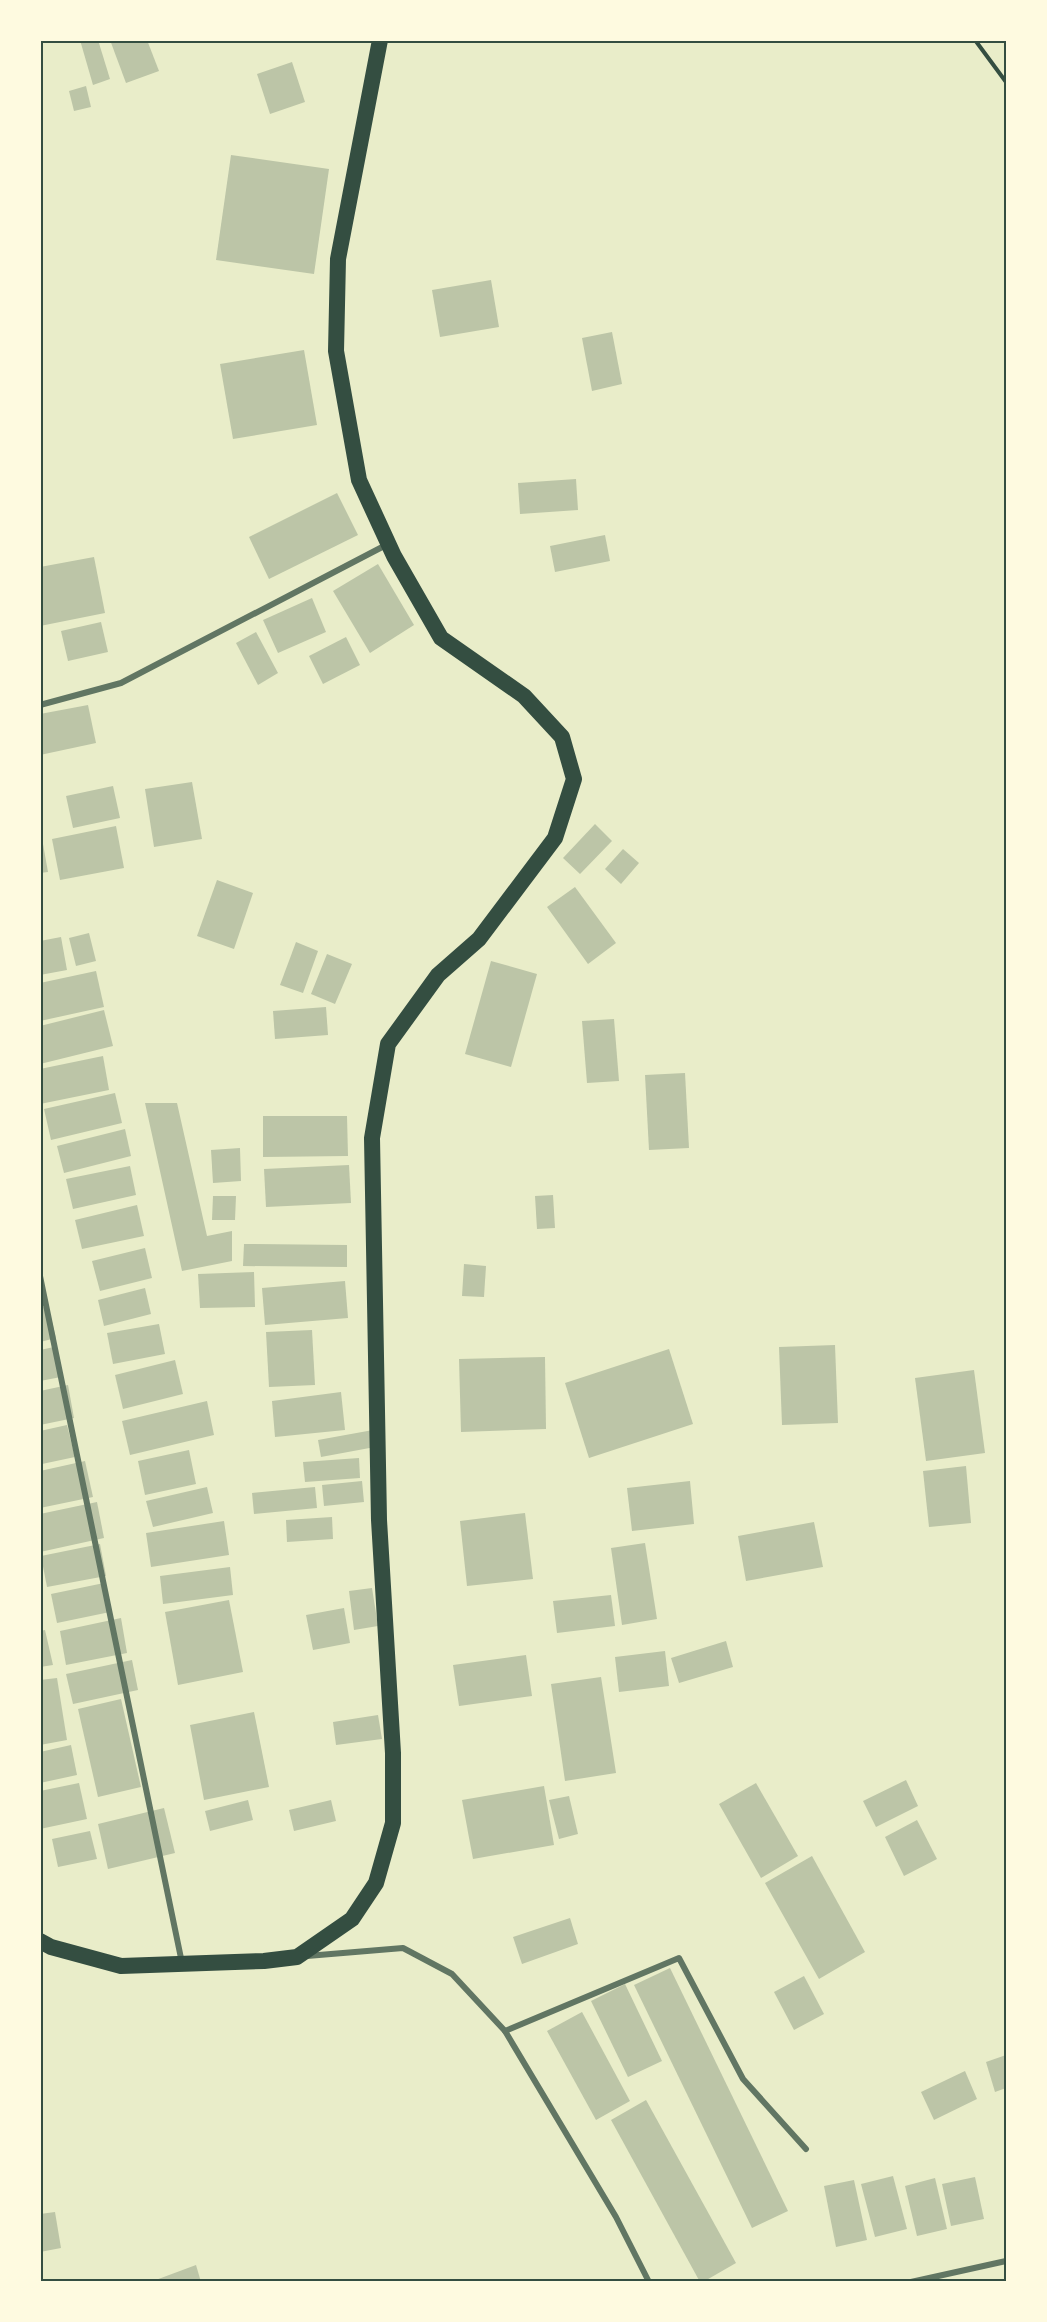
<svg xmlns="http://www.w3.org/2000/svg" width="1047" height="2322" viewBox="0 0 1047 2322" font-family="'Roboto Condensed',sans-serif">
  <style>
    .building { fill: #bcc5a7 }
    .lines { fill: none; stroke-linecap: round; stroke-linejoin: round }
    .path { stroke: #344e41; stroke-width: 4 }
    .minor { stroke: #617663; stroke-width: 6 }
    .trunk { stroke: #344e41; stroke-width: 16 }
    .neatline { fill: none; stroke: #344e41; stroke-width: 2 }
  </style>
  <rect width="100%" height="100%" fill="#e9edc9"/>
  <g class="building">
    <polygon points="80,40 98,40 110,79 93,85"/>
    <polygon points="110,40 147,40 159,71 126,83"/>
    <polygon points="292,62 305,102 270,114 257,74"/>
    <polygon points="86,86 91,107 74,111 69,91"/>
    <polygon points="231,155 329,169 314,274 216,260"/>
    <polygon points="491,280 499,327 440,337 432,290"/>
    <polygon points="612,332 622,384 592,391 582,338"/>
    <polygon points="304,350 317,425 233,439 220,364"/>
    <polygon points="576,479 578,510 520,514 518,483"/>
    <polygon points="337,493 358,535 269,579 249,537"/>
    <polygon points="605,535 610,561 555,572 550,546"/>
    <polygon points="94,557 105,613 40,626 40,567"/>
    <polygon points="378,564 414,625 370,653 333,591"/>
    <polygon points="312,598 326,632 278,653 263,620"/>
    <polygon points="101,622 108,652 68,661 61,631"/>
    <polygon points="256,632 278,673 258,685 236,643"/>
    <polygon points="346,637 360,665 323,684 309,656"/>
    <polygon points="88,705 96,743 40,755 40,714"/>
    <polygon points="192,782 202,839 154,847 145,789"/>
    <polygon points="113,786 120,818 73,828 66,796"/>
    <polygon points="595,824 612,841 580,874 563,858"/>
    <polygon points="116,826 124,868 60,880 52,839"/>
    <polygon points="40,844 43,844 48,872 40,873"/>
    <polygon points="623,849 639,863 621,884 605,869"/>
    <polygon points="217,880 253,893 234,949 197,936"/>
    <polygon points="575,887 616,943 588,964 547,907"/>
    <polygon points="89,933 96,961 76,966 69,938"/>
    <polygon points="61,937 67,970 40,975 40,941"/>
    <polygon points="296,942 318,951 303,993 280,985"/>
    <polygon points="327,954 352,964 335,1004 311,994"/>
    <polygon points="491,961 537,974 511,1067 465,1054"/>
    <polygon points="96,971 104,1007 40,1021 40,983"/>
    <polygon points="326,1007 328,1035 275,1039 273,1011"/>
    <polygon points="104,1010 113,1046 40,1064 40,1026"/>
    <polygon points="614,1019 619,1081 587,1083 582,1021"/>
    <polygon points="103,1056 109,1090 40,1104 40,1069"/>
    <polygon points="685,1073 689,1148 649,1150 645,1075"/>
    <polygon points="115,1093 122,1123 51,1140 44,1109"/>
    <polygon points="145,1103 177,1103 207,1236 232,1231 232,1261 182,1271"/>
    <polygon points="263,1116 347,1116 348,1156 263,1157"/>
    <polygon points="125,1129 131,1156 64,1173 57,1146"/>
    <polygon points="240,1148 241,1181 213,1183 211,1150"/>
    <polygon points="349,1165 351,1203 266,1207 264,1169"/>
    <polygon points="130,1166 136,1195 73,1209 66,1179"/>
    <polygon points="553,1195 555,1228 537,1229 535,1196"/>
    <polygon points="213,1196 236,1196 235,1220 212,1220"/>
    <polygon points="137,1205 144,1236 82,1249 75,1220"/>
    <polygon points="244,1244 347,1245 347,1267 243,1266"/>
    <polygon points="145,1248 152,1278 100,1291 92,1261"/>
    <polygon points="464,1264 486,1266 484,1297 462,1296"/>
    <polygon points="254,1272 255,1307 200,1308 198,1274"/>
    <polygon points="345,1281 348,1318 265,1325 262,1288"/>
    <polygon points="145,1288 151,1314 104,1326 98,1300"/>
    <polygon points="48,1306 56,1338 40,1342 40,1308"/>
    <polygon points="159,1324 165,1354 113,1364 107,1333"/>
    <polygon points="312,1330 315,1385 269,1387 266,1332"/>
    <polygon points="835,1345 838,1423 782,1425 779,1347"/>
    <polygon points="54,1347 61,1377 40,1381 40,1350"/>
    <polygon points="669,1349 693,1424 589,1458 565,1383"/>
    <polygon points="545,1357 546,1429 461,1432 459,1359"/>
    <polygon points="175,1360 183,1394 123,1409 115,1375"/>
    <polygon points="974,1370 985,1453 926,1461 915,1378"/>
    <polygon points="68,1385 74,1418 40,1425 40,1391"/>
    <polygon points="341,1392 345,1430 275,1437 272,1401"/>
    <polygon points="207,1401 214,1435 130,1455 122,1421"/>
    <polygon points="67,1425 75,1457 42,1464 40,1431"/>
    <polygon points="373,1430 375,1447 321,1457 318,1440"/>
    <polygon points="189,1450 196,1484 145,1495 138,1461"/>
    <polygon points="359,1458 360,1478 305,1482 303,1462"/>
    <polygon points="85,1461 93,1497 40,1508 40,1471"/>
    <polygon points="966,1466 971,1523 929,1527 923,1471"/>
    <polygon points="362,1481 364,1502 324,1506 322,1485"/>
    <polygon points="690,1481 694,1524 632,1531 627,1488"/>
    <polygon points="207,1487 213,1513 153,1527 146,1501"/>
    <polygon points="315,1487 317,1508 254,1514 252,1493"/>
    <polygon points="97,1502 104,1538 40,1552 40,1514"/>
    <polygon points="525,1513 533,1579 467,1586 460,1521"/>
    <polygon points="332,1517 333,1539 287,1542 286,1520"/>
    <polygon points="224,1521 229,1555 151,1567 146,1533"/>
    <polygon points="814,1522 823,1567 746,1581 738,1536"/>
    <polygon points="645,1543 657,1619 622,1625 611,1548"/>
    <polygon points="100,1544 106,1576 47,1587 41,1556"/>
    <polygon points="230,1567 233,1595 163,1604 160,1576"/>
    <polygon points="104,1583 110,1612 57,1623 51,1594"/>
    <polygon points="372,1588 378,1626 354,1630 349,1591"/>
    <polygon points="611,1595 615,1626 557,1633 553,1601"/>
    <polygon points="229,1600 243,1672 178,1685 165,1612"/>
    <polygon points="344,1608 350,1643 313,1650 306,1615"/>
    <polygon points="121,1618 127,1653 66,1665 60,1631"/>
    <polygon points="45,1630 53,1665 40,1667 40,1631"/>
    <polygon points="726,1641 733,1667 679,1683 671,1658"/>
    <polygon points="665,1651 669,1686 619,1692 615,1657"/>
    <polygon points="526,1655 532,1696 459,1706 453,1665"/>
    <polygon points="132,1660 138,1690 73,1704 66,1674"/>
    <polygon points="601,1677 616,1773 565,1781 551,1684"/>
    <polygon points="57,1678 67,1740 40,1745 40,1680"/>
    <polygon points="121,1699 141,1787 98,1797 78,1709"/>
    <polygon points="254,1712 269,1787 204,1800 190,1725"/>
    <polygon points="378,1715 382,1739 336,1745 333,1722"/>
    <polygon points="71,1745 77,1775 40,1783 40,1752"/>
    <polygon points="906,1780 918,1806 876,1827 863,1801"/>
    <polygon points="79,1783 87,1819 40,1829 40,1791"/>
    <polygon points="756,1783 798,1856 761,1878 719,1804"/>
    <polygon points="544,1786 554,1845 473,1859 462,1800"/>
    <polygon points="569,1796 578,1834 559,1839 549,1800"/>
    <polygon points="248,1800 253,1820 210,1831 205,1811"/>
    <polygon points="331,1800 336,1821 294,1831 289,1810"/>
    <polygon points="164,1808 175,1853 108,1869 98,1824"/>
    <polygon points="917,1820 937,1859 904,1876 885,1837"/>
    <polygon points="90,1831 97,1859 58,1867 52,1839"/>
    <polygon points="812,1856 865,1952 819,1979 765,1883"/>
    <polygon points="570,1918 578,1944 522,1964 513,1937"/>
    <polygon points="670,1968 788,2211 752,2228 634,1985"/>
    <polygon points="804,1976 824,2014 794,2030 774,1992"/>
    <polygon points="625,1984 662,2061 628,2077 591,2001"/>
    <polygon points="582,2012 630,2101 596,2120 547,2031"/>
    <polygon points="1006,2055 1006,2088 995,2092 986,2062"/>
    <polygon points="965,2071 977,2099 934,2120 921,2092"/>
    <polygon points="646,2100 736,2263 703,2282 700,2282 611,2120"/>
    <polygon points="893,2176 907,2229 875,2237 861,2184"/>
    <polygon points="975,2177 984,2219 951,2226 942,2184"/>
    <polygon points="935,2178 947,2229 917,2236 905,2186"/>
    <polygon points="854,2180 867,2240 836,2247 824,2186"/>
    <polygon points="55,2212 61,2248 40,2252 40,2214"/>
    <polygon points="196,2265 201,2282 153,2282 153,2281"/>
  </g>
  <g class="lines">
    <polyline class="path" points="975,40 1006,82"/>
    <g class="minor">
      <polyline points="40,705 121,683 388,544"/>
      <polyline points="40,1276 182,1963"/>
      <polyline points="307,1956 403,1948 452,1974 505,2031 616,2217 649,2282"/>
      <polyline points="505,2031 679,1958 743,2079 806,2149"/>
      <polyline points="911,2282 1006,2261"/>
    </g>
    <polyline class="trunk" points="40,1941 51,1947 121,1966 264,1961 297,1957 352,1919 376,1883 393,1823 393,1753 379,1520 372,1138 388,1044 438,975 479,939 555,838 574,779 562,737 524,696 441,638 394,556 359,480 336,351 338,259 380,40"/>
  </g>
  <rect width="1047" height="2322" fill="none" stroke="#fefae0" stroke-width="84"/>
  <rect x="42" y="42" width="963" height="2238" class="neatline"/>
</svg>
